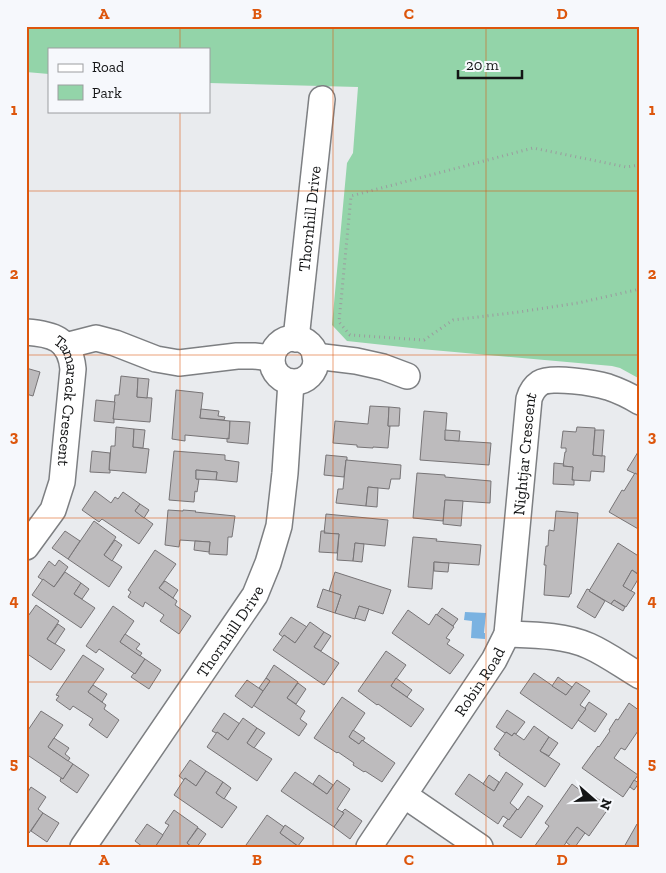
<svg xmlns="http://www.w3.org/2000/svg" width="666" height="873" viewBox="0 0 666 873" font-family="'Zilla Slab',serif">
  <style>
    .green { fill: #93d4a9 }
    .water { fill: #7ab2e1 }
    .building { fill: #bdbbbd; stroke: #777476 }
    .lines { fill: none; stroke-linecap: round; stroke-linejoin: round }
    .minor-casing { stroke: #7d7f82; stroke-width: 28 }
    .path { stroke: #9a9c9e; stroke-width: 3; stroke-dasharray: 1 4; stroke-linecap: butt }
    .minor { stroke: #fff; stroke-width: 25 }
    .grid { fill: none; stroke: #dd560c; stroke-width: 1; stroke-opacity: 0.55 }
    .labels { text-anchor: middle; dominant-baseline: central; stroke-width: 4.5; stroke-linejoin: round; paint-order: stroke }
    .street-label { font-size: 16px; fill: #141516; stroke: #f6f8fc }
    .neatline { fill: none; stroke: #dd560c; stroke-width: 2 }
    .grid-label { font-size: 16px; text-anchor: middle; font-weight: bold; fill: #dd560c }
  </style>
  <rect width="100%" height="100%" fill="#e9ebee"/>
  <polygon class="green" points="26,26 640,26 640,379 620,368 612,366 421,349 347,341 332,325 347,163 353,153 358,87 209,83 209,49 49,49 49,74 26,72"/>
  <polygon class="water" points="465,612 486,613 484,633 485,633 485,639 471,638 472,621 464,620"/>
  <g class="building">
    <polygon points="26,368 40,372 33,396 26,394"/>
    <polygon points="121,376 138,378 137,397 152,398 150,422 113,419 115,395 119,395"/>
    <polygon points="138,378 149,379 147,398 137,397"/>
    <polygon points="176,390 203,393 200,418 230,421 229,439 185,435 185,441 172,439"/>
    <polygon points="96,400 115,402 113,419 114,419 114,423 94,421"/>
    <polygon points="370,406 389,407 388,426 390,426 388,448 373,447 373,448 357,447 357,445 333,443 335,421 368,424"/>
    <polygon points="389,407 400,408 399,426 388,426"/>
    <polygon points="201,409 219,411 218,416 225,417 224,420 200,418"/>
    <polygon points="424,411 447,413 445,440 491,443 489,465 420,460"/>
    <polygon points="230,421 250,422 248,444 227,442 227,438 229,439"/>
    <polygon points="116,427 134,429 133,447 149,449 146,473 109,470 111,446 115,446"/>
    <polygon points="577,427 595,428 593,455 605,456 604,472 591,471 590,481 572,480 573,467 563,466 565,452 566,452 566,448 561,448 563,431 576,432"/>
    <polygon points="134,429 145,430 143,448 133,447"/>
    <polygon points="445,430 460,431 459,441 445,440"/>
    <polygon points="595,430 604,430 602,456 593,455"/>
    <polygon points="92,451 110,453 109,470 110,470 110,473 90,472"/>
    <polygon points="174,451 225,455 225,460 239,462 237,482 216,480 217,472 196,470 196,479 199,479 197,492 195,491 194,502 169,500"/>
    <polygon points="638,452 640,453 640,476 627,470"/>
    <polygon points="326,455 347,457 347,460 346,460 344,477 324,475"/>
    <polygon points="346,460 401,465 400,479 391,479 389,489 368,487 366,506 336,503 338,489 343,489"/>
    <polygon points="554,463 564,464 563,466 573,467 572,480 574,480 574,485 553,484"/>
    <polygon points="196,470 217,472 216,480 196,479"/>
    <polygon points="417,473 445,475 445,477 491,481 490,503 445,500 443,521 413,518"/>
    <polygon points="635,473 640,476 640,530 609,512 622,490 624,491"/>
    <polygon points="368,487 378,488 377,507 366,506"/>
    <polygon points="95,491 111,503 115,497 118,499 123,492 140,504 135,511 153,524 139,544 102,519 99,522 82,510"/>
    <polygon points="445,500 463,501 461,526 443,524"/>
    <polygon points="140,504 149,510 144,518 135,511"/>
    <polygon points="168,510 183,511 183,510 196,511 195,512 235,516 232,537 228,537 227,555 209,554 210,542 180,540 179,547 165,545"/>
    <polygon points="556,511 578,513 571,594 570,594 569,597 544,595 546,565 544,565 546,546 548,546 549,530 554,531"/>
    <polygon points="326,514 388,520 385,546 355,543 353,561 337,560 339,534 324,533"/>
    <polygon points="94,521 116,537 104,555 122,567 109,587 68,559"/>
    <polygon points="65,531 80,541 68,559 52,548"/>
    <polygon points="321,531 325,531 324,533 339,534 337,553 319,552"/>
    <polygon points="413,537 437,539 436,541 481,545 479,565 434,562 432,589 408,587"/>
    <polygon points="115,540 122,545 112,561 104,555"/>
    <polygon points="195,541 210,542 209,552 194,550"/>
    <polygon points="355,543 364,544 362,562 353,561"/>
    <polygon points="618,543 640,557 640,575 632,570 623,586 635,593 626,607 614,600 611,604 589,591"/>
    <polygon points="155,550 176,564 159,588 177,601 175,605 191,616 179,634 160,621 164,615 145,602 143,607 128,597 131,592 128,590"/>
    <polygon points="59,560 68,567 54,587 38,577 49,561 55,566"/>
    <polygon points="434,562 449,563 448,572 434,571"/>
    <polygon points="632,570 640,576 631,591 623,586"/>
    <polygon points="65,572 81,583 74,594 95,608 81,628 32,595 43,579 54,587"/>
    <polygon points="335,572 391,590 383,614 359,606 355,619 335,613 341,595 329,591"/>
    <polygon points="165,581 178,590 173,598 159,588"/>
    <polygon points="81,583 89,589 82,599 74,594"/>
    <polygon points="323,589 341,595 335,613 317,607"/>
    <polygon points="587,589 590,590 589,591 605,601 595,618 577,607"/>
    <polygon points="614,600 625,607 623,611 611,604"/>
    <polygon points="36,605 59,621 47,639 65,650 51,670 26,653 26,619"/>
    <polygon points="113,606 134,621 120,642 145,659 135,674 99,649 96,653 86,646"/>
    <polygon points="359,606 369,609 365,621 355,618"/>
    <polygon points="442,608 458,619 453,626 437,615"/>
    <polygon points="408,610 429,625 436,614 454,627 446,638 450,640 447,644 464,655 450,674 392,633"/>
    <polygon points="291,617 307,627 295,643 284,635 283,637 279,634"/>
    <polygon points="310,622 324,632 314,647 339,663 324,685 273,650 284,635 295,643"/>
    <polygon points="58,624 65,629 55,644 47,639"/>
    <polygon points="324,632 331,636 321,651 314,647"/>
    <polygon points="125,634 140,644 136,649 142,653 140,656 120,642"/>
    <polygon points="386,651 406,665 391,686 424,709 411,727 378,704 377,705 358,691"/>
    <polygon points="83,655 104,669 88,692 106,705 104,709 119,720 107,738 89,725 93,719 73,706 70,710 56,700 59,696 56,695"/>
    <polygon points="145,659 161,670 149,689 131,677 134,673 135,674"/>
    <polygon points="274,665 298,682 287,698 305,711 300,719 307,724 299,736 253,705 270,681 266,678"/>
    <polygon points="534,673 566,695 576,682 590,691 580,705 586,709 572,729 520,693"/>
    <polygon points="558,677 572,687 566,695 552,686"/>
    <polygon points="266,678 270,681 263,691 259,688"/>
    <polygon points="396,678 412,690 407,697 391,686"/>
    <polygon points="247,680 263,691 252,708 235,696"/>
    <polygon points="298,683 306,689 296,704 287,698"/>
    <polygon points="93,685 107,694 102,702 88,692"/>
    <polygon points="342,697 365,713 349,737 359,744 362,740 395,763 382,782 365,771 364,772 353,765 354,763 338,752 337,753 314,738"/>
    <polygon points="589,702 607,714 595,732 578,720 586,709 585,708"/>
    <polygon points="629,703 640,711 640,728 625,750 621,748 614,758 638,775 623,797 582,768 598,746 599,747 610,731 609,730 616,719 618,720"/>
    <polygon points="507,710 525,722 516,734 514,733 512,736 506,732 505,733 496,727"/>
    <polygon points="41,711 63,725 48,747 73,764 63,779 26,754 26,733"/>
    <polygon points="224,713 240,724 228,740 217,732 216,733 212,731"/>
    <polygon points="243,718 257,728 247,743 272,759 257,781 207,747 217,732 228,740"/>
    <polygon points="534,726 549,737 540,751 560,764 545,787 499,755 500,753 494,749 506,732 512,736 514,733 524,740"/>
    <polygon points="257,728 265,733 254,748 247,743"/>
    <polygon points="353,730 365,738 363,741 362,740 359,744 349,737"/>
    <polygon points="549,737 558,743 549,756 540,751"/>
    <polygon points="54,738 69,748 65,754 70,758 68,761 48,747"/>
    <polygon points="190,760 206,771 196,786 185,778 184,780 179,776"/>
    <polygon points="73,764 89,775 77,793 60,781 61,778 63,779"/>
    <polygon points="206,771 223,782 216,793 237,807 222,828 174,795 185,778 196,786"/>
    <polygon points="295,772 327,794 337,780 350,789 337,809 344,813 334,827 281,791"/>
    <polygon points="506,772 523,784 510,803 517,809 509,820 503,816 498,824 455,794 469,774 494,791"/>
    <polygon points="319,775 333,785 327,794 313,784"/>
    <polygon points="489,775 499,782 494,791 483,784"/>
    <polygon points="634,780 639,783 634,790 630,787"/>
    <polygon points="223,782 231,788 224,799 216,793"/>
    <polygon points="572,784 581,791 583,789 601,801 600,804 608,809 589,836 577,827 563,847 534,847 549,826 545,823"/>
    <polygon points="31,787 46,797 38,809 43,813 29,833 26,831 26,795"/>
    <polygon points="528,796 543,806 521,838 503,826 508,819 509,820 517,809 518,810"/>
    <polygon points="345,809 362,821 350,839 334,827 344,813 342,812"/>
    <polygon points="174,810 198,827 187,843 192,847 155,847 169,825 165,823"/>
    <polygon points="43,813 59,823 47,842 31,831"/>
    <polygon points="267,815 284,827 280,833 299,847 249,847 246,845"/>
    <polygon points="147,824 163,835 155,847 143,847 135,841"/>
    <polygon points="637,824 640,826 640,847 624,847"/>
    <polygon points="285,825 304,838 298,846 280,833"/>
    <polygon points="577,827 585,833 575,847 572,847 566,842"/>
    <polygon points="198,828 206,834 197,847 192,847 187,843"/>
  </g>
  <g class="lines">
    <g class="minor-casing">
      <g id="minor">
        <path id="s1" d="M26 332C52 334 70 338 73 369L62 482 53 510 26 547"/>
        <circle cx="294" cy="360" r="22"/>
        <path id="s2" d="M296 339 322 99"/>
        <polyline points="65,346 96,338 115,343 156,359 179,363 237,356 254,356 272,358"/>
        <polyline points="315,356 356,361 383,367 407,376"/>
        <path d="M507 634C534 635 564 635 589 646 607 654 623 666 640 676"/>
        <polyline points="404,795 480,847"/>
        <path id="s3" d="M83 847 255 595 268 563 279 526 285 473 291 382"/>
        <path id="s4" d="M369 847 494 660 507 634 529 399C531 392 534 387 540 383 551 376 595 383 608 387 620 391 630 396 640 402"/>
      </g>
    </g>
    <polyline class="path" points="640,165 626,167 533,148 351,196 339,322 350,335 424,340 453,320 519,312 578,303 640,289"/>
    <use href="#minor" class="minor"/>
  </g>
  <path class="grid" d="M180 26V49M333 26V847M486 26V847M180 111V847M26 191H640M26 355H640M26 518H640M26 682H640"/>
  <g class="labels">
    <g class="street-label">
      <text stroke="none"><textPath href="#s2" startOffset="121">Thornhill Drive</textPath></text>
      <text stroke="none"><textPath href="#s1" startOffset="98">Tamarack Crescent</textPath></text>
      <text stroke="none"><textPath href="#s4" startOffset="435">Nightjar Crescent</textPath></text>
      <text stroke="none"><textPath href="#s3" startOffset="261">Thornhill Drive</textPath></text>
      <text stroke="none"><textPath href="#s4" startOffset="199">Robin Road</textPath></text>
    </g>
  </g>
  <rect width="666" height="873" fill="none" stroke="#f6f8fc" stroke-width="55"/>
  <rect x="48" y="48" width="162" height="65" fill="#f6f8fc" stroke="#9c9da0"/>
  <rect x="58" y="64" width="25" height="8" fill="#ffffff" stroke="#9c9da0"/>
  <text x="92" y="72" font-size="15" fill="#141516">Road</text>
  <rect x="58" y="85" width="25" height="15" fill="#93d4a9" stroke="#9c9da0"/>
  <text x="92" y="98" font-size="15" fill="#141516">Park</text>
  <g transform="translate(594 800) rotate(110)" stroke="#f6f8fc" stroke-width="4" paint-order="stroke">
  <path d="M0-4L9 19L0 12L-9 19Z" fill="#141516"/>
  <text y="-8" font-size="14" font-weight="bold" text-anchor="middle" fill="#141516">N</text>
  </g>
  <path d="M458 70v8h64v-8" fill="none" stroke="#141516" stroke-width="2.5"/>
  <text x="466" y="70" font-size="15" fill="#141516" stroke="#f6f8fc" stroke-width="4" paint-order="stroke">20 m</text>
  <rect x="28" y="28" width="610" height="818" class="neatline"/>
  <g class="grid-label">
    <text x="104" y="19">A</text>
    <text x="257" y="19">B</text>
    <text x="409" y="19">C</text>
    <text x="562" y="19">D</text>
    <text x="14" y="115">1</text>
    <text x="652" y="115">1</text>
    <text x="14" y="279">2</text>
    <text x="652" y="279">2</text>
    <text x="14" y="442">3</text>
    <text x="652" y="442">3</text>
    <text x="14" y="606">4</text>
    <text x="652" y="606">4</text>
    <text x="14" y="769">5</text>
    <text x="652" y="769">5</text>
    <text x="104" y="865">A</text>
    <text x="257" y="865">B</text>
    <text x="409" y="865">C</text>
    <text x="562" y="865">D</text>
  </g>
</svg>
